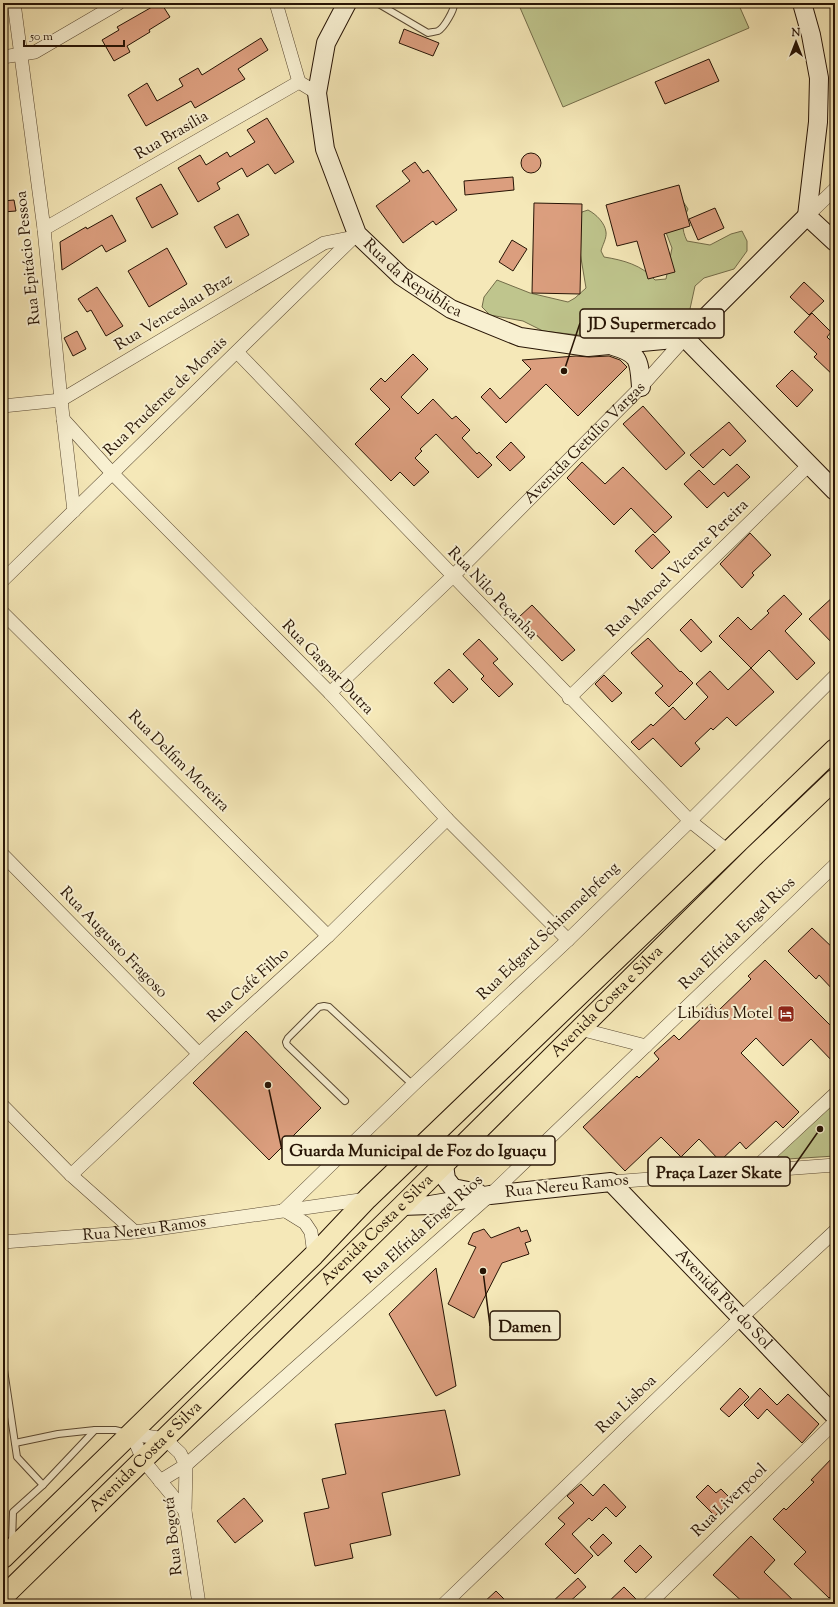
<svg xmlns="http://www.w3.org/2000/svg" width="838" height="1607" viewBox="0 0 838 1607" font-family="'Sorts Mill Goudy',serif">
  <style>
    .green { fill: #bfc58d; stroke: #736c49 }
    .building { fill: #db9e7e; stroke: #271405 }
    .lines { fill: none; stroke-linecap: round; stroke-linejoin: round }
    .lane-casing { stroke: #5a4932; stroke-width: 8 }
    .street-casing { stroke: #5a4932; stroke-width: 14 }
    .secondary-casing { stroke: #271405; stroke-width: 20 }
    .primary-casing { stroke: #271405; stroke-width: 22 }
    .lane { stroke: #f8f0d1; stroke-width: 6 }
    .street { stroke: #f8f0d1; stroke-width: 13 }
    .secondary { stroke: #f8f0d1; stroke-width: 18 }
    .primary { stroke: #f5e8b8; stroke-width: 20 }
    .labels { text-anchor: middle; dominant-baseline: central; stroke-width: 4; stroke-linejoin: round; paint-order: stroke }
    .street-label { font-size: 16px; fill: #271405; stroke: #f8f0d1 }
    .poi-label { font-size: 16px; fill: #271405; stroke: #f8f0d1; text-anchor: end }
    .leader { fill: none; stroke: #271405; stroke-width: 1.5 }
    .callout-dot { fill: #271405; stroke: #f8f0d1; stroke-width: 1.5 }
    .callout { fill: #f8f0d1; stroke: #271405; stroke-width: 1.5 }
    .callout-label { font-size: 17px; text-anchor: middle; font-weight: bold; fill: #271405 }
  </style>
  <rect width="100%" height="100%" fill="#f5e8b8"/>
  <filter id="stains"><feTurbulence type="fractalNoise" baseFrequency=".005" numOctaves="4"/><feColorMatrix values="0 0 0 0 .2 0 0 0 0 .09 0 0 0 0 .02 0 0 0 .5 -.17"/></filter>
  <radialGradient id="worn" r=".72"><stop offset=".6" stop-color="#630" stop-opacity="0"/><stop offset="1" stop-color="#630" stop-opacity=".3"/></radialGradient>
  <g class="green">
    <polygon points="518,3 738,3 749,28 563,107"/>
    <path d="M682 200 688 209C682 222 681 228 687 241L710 245 731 234 742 231 747 241V251L734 269 704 278 695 286 688 318 682 327 672 331 607 329 587 336 543 331 523 321 490 315 482 307 484 297 497 280 530 293 568 302 575 298 586 288 575 222 582 212 588 210C596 214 605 223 606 232 607 238 602 246 601 251L604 257C623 260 642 265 655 280L666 279 672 248 660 217Z"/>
    <polygon points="835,1102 835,1156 771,1160"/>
  </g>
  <g class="building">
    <polygon points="159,3 161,3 170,17 149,30 150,32 127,46 130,52 114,61 102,40 119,30 117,27"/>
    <polygon points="404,29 439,43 433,56 399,43"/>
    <polygon points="261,38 268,50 238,69 245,79 195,108 191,101 146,126 128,95 147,83 157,101 183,86 179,79 198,68 202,75"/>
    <polygon points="709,59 719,81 665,104 655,82"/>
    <polygon points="267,118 294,162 275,174 268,164 247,177 242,168 217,183 220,189 198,202 178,168 200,155 206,165 227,152 230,157 255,142 247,130"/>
    <circle cx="531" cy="163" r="10"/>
    <polygon points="415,162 423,173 428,170 457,210 436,225 433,221 403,243 376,206 410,181 402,171"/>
    <polygon points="513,177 514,190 465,195 464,181"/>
    <polygon points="161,184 178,214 152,228 136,198"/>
    <polygon points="679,185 690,226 664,234 675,272 648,279 637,241 617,246 606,205"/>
    <polygon points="14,200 16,211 3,212 3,201"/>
    <polygon points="534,203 582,204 580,294 532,293"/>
    <polygon points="715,208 724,228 698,240 689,219"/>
    <polygon points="238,214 249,235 226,248 214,227"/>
    <polygon points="112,215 126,241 106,252 102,245 62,270 60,242 86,227 87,229"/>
    <polygon points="512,240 527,249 513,271 499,262"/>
    <polygon points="167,248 187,284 149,307 128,271"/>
    <polygon points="804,282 824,301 809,315 790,297"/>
    <polygon points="97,287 123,326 106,336 91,310 87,312 78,299"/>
    <polygon points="812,313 831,332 827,337 835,345 835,377 814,357 817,354 794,332"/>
    <polygon points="77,331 86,349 73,356 64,338"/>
    <polygon points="413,354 428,369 401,397 418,414 433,399 452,419 456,416 470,430 462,438 477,454 479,452 492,465 478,478 436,434 420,449 422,451 415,458 429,472 414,486 400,472 391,481 355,444 390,409 370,389 381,378 385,382"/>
    <polygon points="576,356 589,357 609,356 620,360 627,367 578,416 546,384 506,423 481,397 490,388 500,399 531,369 522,360"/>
    <polygon points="792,370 813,390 797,407 776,386"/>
    <polygon points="643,406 685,453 666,470 623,424"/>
    <polygon points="729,422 746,441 730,456 723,449 703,468 690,455"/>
    <polygon points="511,442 525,457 510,471 496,457"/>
    <polygon points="582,462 605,484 623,467 672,517 655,533 631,508 614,525 567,478"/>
    <polygon points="737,464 750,477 728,497 724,492 707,508 684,484 699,470 714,485"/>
    <polygon points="750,533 771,555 752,573 754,575 742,588 720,564"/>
    <polygon points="653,534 670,552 652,569 635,551"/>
    <polygon points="784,595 802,614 785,631 815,663 797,680 769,650 751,668 719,636 738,617 751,630 769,613 767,611"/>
    <polygon points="835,595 835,646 809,619"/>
    <polygon points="532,605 575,650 562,661 519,617"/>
    <polygon points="691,619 712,642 701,652 680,630"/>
    <polygon points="648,638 680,672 681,671 693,683 669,707 655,693 663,686 631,653"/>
    <polygon points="479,639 498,659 493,663 513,684 499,697 481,679 484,676 463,654"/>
    <polygon points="751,668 774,692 736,726 727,717 713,730 711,728 695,743 700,749 681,767 653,738 639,750 631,742 651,724 653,726 673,707 685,720 708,697 696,684 710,671 728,690"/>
    <polygon points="449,669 468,689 453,703 434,683"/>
    <polygon points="604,675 622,693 612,702 595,684"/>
    <polygon points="812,928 835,950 835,992 819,975 816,979 788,951"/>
    <polygon points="765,960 835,1030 835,1064 811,1039 783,1066 756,1038 741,1053 799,1112 783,1128 776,1121 746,1149 740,1142 720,1161 699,1139 681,1157 661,1137 625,1171 583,1127 637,1076 639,1078 659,1059 654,1053 674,1035 679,1040 706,1014 703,1011 711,1004 718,1011 751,979 748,976"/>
    <polygon points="246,1031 321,1108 269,1160 193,1083"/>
    <polygon points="519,1227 521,1232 527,1230 531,1241 525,1243 529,1254 502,1263 474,1318 448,1304 476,1247 468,1244 473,1233 484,1229 491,1238"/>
    <polygon points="436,1268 456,1386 436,1396 389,1314"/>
    <polygon points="740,1388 749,1397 729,1417 720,1409"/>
    <polygon points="760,1388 777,1405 788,1394 819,1424 802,1443 767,1409 758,1419 744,1405"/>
    <polygon points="445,1410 460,1475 382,1493 391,1535 350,1544 353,1558 315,1566 304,1513 329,1508 322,1479 346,1474 335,1424"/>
    <polygon points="835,1455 835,1592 829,1598 794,1564 806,1552 773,1519 784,1508 786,1510 814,1482 811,1480"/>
    <polygon points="581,1484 593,1496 604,1484 626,1507 616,1517 606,1507 592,1521 589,1518 572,1534 593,1556 575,1574 545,1544 565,1524 558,1518 574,1503 567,1496"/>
    <polygon points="708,1485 716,1493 721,1489 732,1500 715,1516 696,1497"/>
    <polygon points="244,1498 263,1521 235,1543 217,1521"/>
    <polygon points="603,1534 612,1543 598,1556 590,1547"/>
    <polygon points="751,1536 775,1560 764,1572 767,1575 797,1604 745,1604 713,1575"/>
    <polygon points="640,1545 652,1557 636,1573 624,1561"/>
    <polygon points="578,1578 586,1587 567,1604 550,1604"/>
    <polygon points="624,1587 636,1599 630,1604 606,1604"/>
    <polygon points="496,1591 509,1604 482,1604"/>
  </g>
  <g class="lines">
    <g class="lane-casing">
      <g id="lane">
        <path d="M377 3 428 33C431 32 435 32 438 31 444 28 455 9 454 3"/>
        <polyline points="345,1101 287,1045 286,1042 288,1038 319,1007 324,1006 329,1007 413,1085"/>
        <polyline points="3,1363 17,1457 43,1485"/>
        <polyline points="15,1443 58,1434 95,1430"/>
        <polyline points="12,1542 13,1512 43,1485 95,1430 115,1430 127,1433"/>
      </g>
    </g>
    <g class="street-casing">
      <g id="street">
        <polyline points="14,3 44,229 61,400 74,511"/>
        <polyline points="276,3 299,82"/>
        <polyline points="3,57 35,52 119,3"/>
        <polyline points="807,216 835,189"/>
        <polyline points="44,229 299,82 317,93"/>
        <polyline points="237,352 690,821 729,852"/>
        <polyline points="3,406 61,400 324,243 354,237"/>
        <polyline points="63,419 112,473 330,693 447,819 568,940"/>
        <polyline points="3,580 353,238"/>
        <polyline points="3,613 328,936"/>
        <path id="s1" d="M330 693 452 577 641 387 685 338"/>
        <polyline points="569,698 810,464"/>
        <polyline points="3,855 199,1054"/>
        <polyline points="580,1029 646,1046"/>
        <polyline points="3,1106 71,1175 135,1232"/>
        <polyline points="751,1172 835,1094"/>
        <polyline points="71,1175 199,1054 328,936 447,819"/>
        <polyline points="611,1182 835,1165"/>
        <polyline points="284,1210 413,1085 568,940 690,821 835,676"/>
        <polyline points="284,1210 305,1223 311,1232 314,1255"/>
        <path id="s2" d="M3 1242 135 1232 367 1199"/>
        <polyline points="132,1434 165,1439 180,1453 186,1465 185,1511 199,1604"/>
        <polyline points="132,1434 143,1460 185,1511"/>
        <polyline points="160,1481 186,1465 490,1195 835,865"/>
        <polyline points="444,1604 741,1318 835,1231"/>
        <polyline points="649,1604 835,1422"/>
      </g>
    </g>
    <g class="secondary-casing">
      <g id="secondary">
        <path id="s3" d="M347 3 326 43 317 93 325 149 357 234 401 276 451 309 520 337 588 347 685 338"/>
        <polyline points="802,3 811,35 819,78 818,122 807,216"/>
        <polyline points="807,216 835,242"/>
        <polyline points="685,338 835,491"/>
        <polyline points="685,338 807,216"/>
        <path d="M613 346C640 354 639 360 641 387"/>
        <polyline points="444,1165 446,1179 453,1188 478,1193"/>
        <path id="s4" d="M402 1206 430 1205 490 1195 611 1182 835 1416"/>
      </g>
    </g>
    <g class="primary-casing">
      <g id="primary">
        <polyline points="3,1558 314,1255 367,1199 835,749"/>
        <path id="s5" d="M3 1597 402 1206 753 857 835 779"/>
      </g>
    </g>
    <use href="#lane" class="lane"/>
    <use href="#street" class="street"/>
    <use href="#secondary" class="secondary"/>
    <use href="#primary" class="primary"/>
  </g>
  <defs>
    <g id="hotel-square" transform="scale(0.9)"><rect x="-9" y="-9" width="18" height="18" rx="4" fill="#8f2418" stroke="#f8f0d1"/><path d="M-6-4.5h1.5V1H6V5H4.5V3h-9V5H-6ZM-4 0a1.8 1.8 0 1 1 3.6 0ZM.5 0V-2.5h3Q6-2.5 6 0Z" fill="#fff"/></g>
  </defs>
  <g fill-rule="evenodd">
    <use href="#hotel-square" x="786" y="1014"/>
  </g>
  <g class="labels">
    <g class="street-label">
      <text transform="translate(172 136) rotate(-30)">Rua Brasília</text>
      <text transform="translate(29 258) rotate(-96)">Rua Epitácio Pessoa</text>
      <text stroke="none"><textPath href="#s3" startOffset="315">Rua da República</textPath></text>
      <text transform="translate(174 313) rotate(-31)">Rua Venceslau Braz</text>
      <text transform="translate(166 397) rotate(-44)">Rua Prudente de Morais</text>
      <text stroke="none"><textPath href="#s1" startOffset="357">Avenida Getúlio Vargas</textPath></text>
      <text transform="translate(678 569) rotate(-44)">Rua Manoel Vicente Pereira</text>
      <text transform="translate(492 594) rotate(46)">Rua Nilo Peçanha</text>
      <text transform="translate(327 668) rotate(46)">Rua Gaspar Dutra</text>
      <text transform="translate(178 762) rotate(45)">Rua Delfim Moreira</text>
      <text transform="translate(549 932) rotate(-44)">Rua Edgard Schimmelpfeng</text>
      <text transform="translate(738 934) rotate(-44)">Rua Elfrida Engel Rios</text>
      <text transform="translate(113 943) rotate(46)">Rua Augusto Fragoso</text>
      <text transform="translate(249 986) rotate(-42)">Rua Café Filho</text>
      <text stroke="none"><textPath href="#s5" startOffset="848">Avenida Costa e Silva</textPath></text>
      <text transform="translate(567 1187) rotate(-6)">Rua Nereu Ramos</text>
      <text stroke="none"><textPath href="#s2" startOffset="142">Rua Nereu Ramos</textPath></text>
      <text transform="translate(424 1230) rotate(-42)">Rua Elfrida Engel Rios</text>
      <text stroke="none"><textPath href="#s5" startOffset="524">Avenida Costa e Silva</textPath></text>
      <text stroke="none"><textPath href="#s4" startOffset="373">Avenida Pôr do Sol</textPath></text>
      <text transform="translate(627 1405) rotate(-44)">Rua Lisboa</text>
      <text stroke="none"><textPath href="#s5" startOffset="200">Avenida Costa e Silva</textPath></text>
      <text transform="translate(730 1501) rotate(-44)">Rua Liverpool</text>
      <text transform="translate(174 1536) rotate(-96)">Rua Bogotá</text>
    </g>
    <g class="poi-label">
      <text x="773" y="1014">Libidus Motel</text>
    </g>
  </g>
  <path class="leader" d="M564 371L580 323M268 1085L282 1150M820 1129L790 1172M483 1271L490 1326"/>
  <g class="callout-dot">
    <circle cx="564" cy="371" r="4"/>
    <circle cx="268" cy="1085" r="4"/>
    <circle cx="820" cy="1129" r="4"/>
    <circle cx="483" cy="1271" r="4"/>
  </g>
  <g class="callout">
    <rect x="580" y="309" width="144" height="29" rx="4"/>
    <rect x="282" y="1136" width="273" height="29" rx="4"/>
    <rect x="648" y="1157" width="142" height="29" rx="4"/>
    <rect x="490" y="1311" width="70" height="29" rx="4"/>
  </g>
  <g class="callout-label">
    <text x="652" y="329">JD Supermercado</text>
    <text x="418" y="1156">Guarda Municipal de Foz do Iguaçu</text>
    <text x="719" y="1178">Praça Lazer Skate</text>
    <text x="525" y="1332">Damen</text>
  </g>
  <rect width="838" height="1607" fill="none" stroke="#f5e8b8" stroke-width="16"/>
  <rect x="4" y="4" width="830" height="1599" fill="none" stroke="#271405" stroke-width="2"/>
  <rect x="8" y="8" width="822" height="1591" fill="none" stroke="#271405"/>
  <g transform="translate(796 42)" stroke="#f8f0d1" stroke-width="3" paint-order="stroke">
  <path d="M0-3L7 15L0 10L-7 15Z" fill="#271405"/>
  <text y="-6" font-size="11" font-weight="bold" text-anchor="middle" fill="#271405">N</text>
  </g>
  <path d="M24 40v6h100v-6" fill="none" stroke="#271405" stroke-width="2"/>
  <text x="30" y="40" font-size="12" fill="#271405" stroke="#f8f0d1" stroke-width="3" paint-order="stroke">50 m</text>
  <rect width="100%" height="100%" filter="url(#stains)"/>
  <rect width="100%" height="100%" fill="url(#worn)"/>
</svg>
